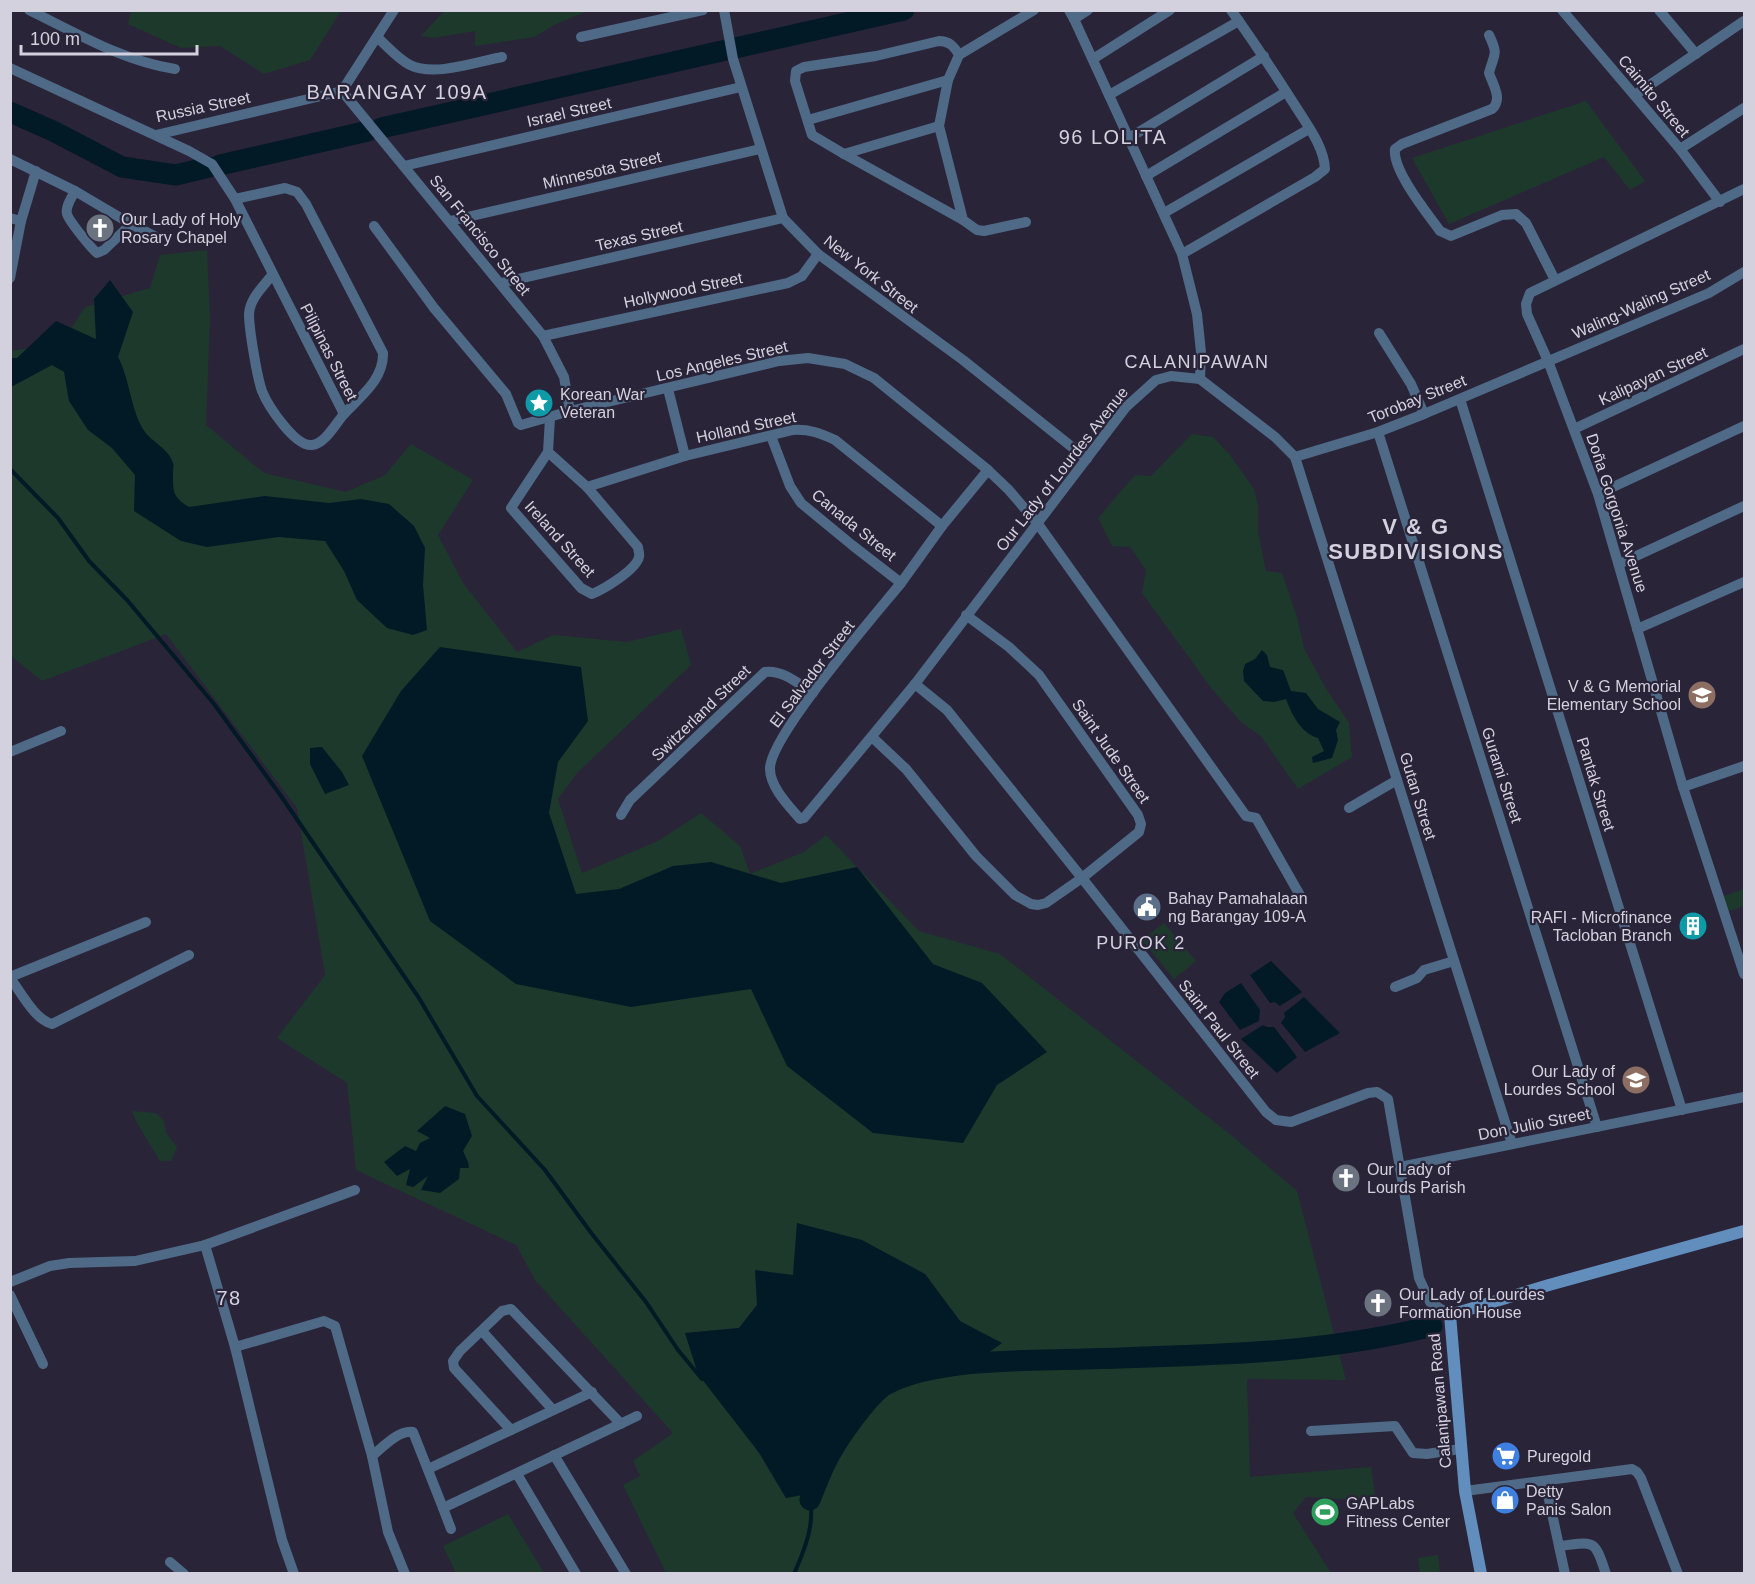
<svg xmlns="http://www.w3.org/2000/svg" width="1755" height="1584" viewBox="0 0 1755 1584" font-family="Helvetica,sans-serif">
  <style>
    .green { fill: #1d392b; fill-rule: evenodd }
    .water { fill: #011a26 }
    .lines { fill: none; stroke-linecap: round; stroke-linejoin: round }
    .stream { stroke: #011a26; stroke-width: 4 }
    .river { stroke: #011a26; stroke-width: 21 }
    .street { stroke: #4f6a87; stroke-width: 10 }
    .secondary { stroke: #628ebd; stroke-width: 12 }
    .labels { text-anchor: middle; dominant-baseline: central; stroke-width: 4.5; stroke-linejoin: round; paint-order: stroke }
    .street-label { font-size: 16px; fill: #d4d1df; stroke: #2a2439 }
    .poi-label { font-size: 16px; fill: #d4d1df; stroke: #2a2439; text-anchor: start }
    .neighbourhood-label { font-size: 18px; letter-spacing: 1.5px; fill: #d4d1df; stroke: #2a2439 }
    .quarter-label { font-size: 20px; letter-spacing: 1.5px; fill: #d4d1df; stroke: #2a2439 }
    .district-label { font-size: 22px; font-weight: bold; letter-spacing: 1.5px; fill: #d4d1df; stroke: #2a2439 }
  </style>
  <rect width="100%" height="100%" fill="#2a2439"/>
  <g class="green">
    <polygon points="131,11 131,10 341,11 310,60 264,74 220,46 181,48 128,24"/>
    <polygon points="444,11 444,10 588,11 556,24 534,37 475,46 475,31 434,38 421,36"/>
    <polygon points="1586,101 1645,181 1630,190 1604,157 1449,224 1412,158"/>
    <path d="M207 250 210 318 206 425 264 473 346 492 385 475 411 444 473 480 438 535 463 583 517 652 553 635 627 642 681 629 691 665 577 773 558 799 582 873 658 841 701 813 740 846 750 874 804 852 826 835 919 931 1000 954 1231 1135 1297 1191 1346 1380 1247 1379 1250 1477 1371 1467 1376 1501 1306 1497 1293 1513 1331 1573H666L623 1485 640 1476 633 1461 673 1433 535 1280 516 1245 356 1170 347 1083 277 1038 325 975 297 808 166 634 42 681 11 656 10 351 61 344 85 307 150 288 160 255ZM417 1130C435 1139 467 1145 469 1168H460L422 1189 429 1175 413 1187 407 1185 411 1168 431 1138ZM797 1223 925 1274 960 1321 969 1367 881 1380 837 1424 802 1495 786 1498 686 1333 739 1328 757 1305 793 1275Z"/>
    <polygon points="1192,434 1213,437 1230,455 1254,489 1258,506 1258,532 1266,571 1282,573 1297,617 1304,648 1325,687 1349,723 1352,757 1298,789 1261,736 1242,723 1212,689 1142,593 1146,570 1130,547 1112,546 1098,518 1135,475 1151,476"/>
    <polygon points="1744,889 1744,906 1726,912 1721,897"/>
    <polygon points="1164,923 1196,961 1174,979 1142,940"/>
    <polygon points="132,1111 156,1113 164,1121 166,1133 177,1147 171,1161 160,1161 137,1123"/>
    <polygon points="508,1514 544,1573 456,1573 443,1546"/>
    <polygon points="1438,1555 1440,1573 1420,1573 1418,1558"/>
  </g>
  <g class="water">
    <path d="M110 280 133 312 118 357C130 379 131 413 145 432 151 441 169 449 173 463 174 464 173 471 173 472 173 491 172 497 189 507L265 496 329 503 361 499 389 504 414 526 425 548 423 585 427 630 413 635 387 628 357 600 344 571 325 541 279 537 207 547 181 541 134 511 135 475 112 448 88 430 69 401 64 372 52 365 11 387V358H17L56 321 96 339 94 299Z"/>
    <polygon points="440,647 581,667 588,721 558,762 549,813 576,894 619,889 673,866 711,862 781,883 857,867 933,964 982,983 1047,1052 997,1085 963,1143 873,1133 787,1066 751,989 631,1007 516,984 430,921 362,756 401,691"/>
    <path d="M1262 650 1267 655 1270 667 1283 670 1291 691 1306 693 1318 709 1340 722 1336 730 1338 740 1332 758 1313 763 1312 757 1324 751 1318 738C1301 733 1292 715 1286 699L1274 702 1263 701 1244 681 1243 671 1245 664 1255 659Z"/>
    <polygon points="322,747 342,772 349,785 325,794 310,764 310,748"/>
    <polygon points="1271,961 1302,992 1280,1006 1275,1002 1270,1003 1250,975"/>
    <polygon points="1241,983 1260,1010 1259,1021 1240,1030 1219,1002 1225,993"/>
    <polygon points="1304,997 1340,1033 1305,1052 1281,1023 1285,1017 1284,1013"/>
    <polygon points="1263,1025 1267,1027 1274,1027 1297,1057 1277,1073 1241,1039"/>
    <polygon points="445,1106 465,1114 472,1136 463,1151 468,1162 469,1168 460,1168 459,1179 440,1193 421,1190 428,1176 413,1187 406,1185 410,1169 397,1176 384,1162 405,1146 416,1151 420,1143 430,1138 417,1131"/>
    <polygon points="797,1223 862,1240 925,1274 960,1321 1002,1343 969,1367 881,1380 837,1424 802,1495 786,1498 760,1454 698,1374 685,1333 739,1328 757,1305 755,1270 793,1275"/>
  </g>
  <g class="lines">
    <g class="stream">
      <polyline points="10,469 58,518 89,561 127,600 214,704 281,796 419,998 477,1096 545,1170 592,1234 646,1302 678,1350 702,1379"/>
      <path d="M794 1574C804 1551 815 1525 810 1500L798 1491"/>
    </g>
    <g class="river">
      <polyline points="10,112 53,131 122,167 176,175 209,167"/>
      <polyline points="381,128 904,10"/>
      <polyline points="220,165 368,131"/>
      <path d="M810 1500C815 1487 820 1474 826 1462 835 1443 869 1393 887 1384 937 1358 1028 1361 1084 1359 1200 1355 1319 1355 1432 1326"/>
    </g>
    <g class="street">
      <path d="M29 10C76 33 123 61 175 69"/>
      <polyline points="724,10 733,59 783,218 818,254 963,360 1087,459"/>
      <polyline points="1069,10 1074,19 1182,254 1197,314 1201,352 1200,379"/>
      <polyline points="1562,10 1680,149 1720,202"/>
      <polyline points="1659,10 1696,54"/>
      <polyline points="1074,19 1088,10"/>
      <path d="M1489 35C1499 56 1494 53 1489 73 1493 85 1503 99 1492 109L1402 144 1395 149C1392 170 1427 213 1440 231L1451 236 1502 215 1516 214 1526 223 1555 280"/>
      <polyline points="581,37 703,10"/>
      <path d="M378 38C388 47 398 59 410 65 434 77 476 62 502 57"/>
      <path d="M959 55C954 46 949 41 939 41L876 56 804 67 796 71 795 81 812 135 844 154 963 220 939 126 948 80 959 55 1034 10"/>
      <polyline points="1093,59 1170,10"/>
      <path d="M10 68 189 151 212 164 235 199 344 414C336 423 325 444 312 445 295 447 268 406 262 391 257 377 249 329 249 314 250 298 263 287 272 275"/>
      <polyline points="342,91 543,336 564,377 570,411"/>
      <polyline points="342,91 394,10"/>
      <polyline points="1109,95 1239,21"/>
      <polyline points="1635,95 1744,21"/>
      <polyline points="808,120 948,80"/>
      <polyline points="156,135 342,91"/>
      <polyline points="1129,138 1264,56"/>
      <polyline points="1680,149 1744,108"/>
      <polyline points="844,154 939,126"/>
      <polyline points="10,159 75,191 131,224 154,236"/>
      <polyline points="404,166 741,87"/>
      <polyline points="1146,176 1286,92"/>
      <polyline points="1744,189 1530,293 1526,304 1527,314 1548,361 1598,494 1683,787 1744,974"/>
      <path d="M75 191C72 197 65 207 67 214 69 221 91 248 97 253L104 250 131 224"/>
      <path d="M235 199 285 188 297 192 306 204 383 353C384 379 361 396 344 414"/>
      <polyline points="1164,213 1309,129"/>
      <polyline points="10,218 21,221 36,171"/>
      <polyline points="963,220 977,230 984,231 1026,222"/>
      <polyline points="450,221 760,149"/>
      <polyline points="374,226 434,308 506,394 518,423 521,425 570,411 779,361 808,358 845,364 874,378 988,470 1008,489 1038,524 1246,816 1256,818 1301,897"/>
      <path d="M1182 254 1315 177 1325 169C1324 147 1308 126 1296 107 1275 74 1254 42 1231 10"/>
      <polyline points="10,278 21,221"/>
      <polyline points="501,283 783,218"/>
      <polyline points="1379,333 1411,384 1424,414"/>
      <polyline points="543,336 788,283 802,276 818,254"/>
      <polyline points="668,389 685,456"/>
      <polyline points="1460,399 1682,1110"/>
      <polyline points="1574,429 1744,349"/>
      <polyline points="1378,432 1597,1127"/>
      <path d="M548 452 587 487 638 547C638 550 640 554 639 557 636 570 604 589 592 594L581 588 511 508 548 452 550 418"/>
      <polyline points="1295,457 1378,432 1424,414 1709,293 1744,272"/>
      <path d="M587 487 685 456 793 430C809 429 820 433 835 440L942 526 901 583 852 545 801 503 790 486 771 436"/>
      <polyline points="1598,494 1744,426"/>
      <polyline points="942,526 988,470"/>
      <polyline points="1619,564 1744,506"/>
      <path d="M901 583C876 614 769 737 770 769 770 787 789 806 800 819L804 818 915 684 1126 407 1156 380 1171 376 1200 379 1275 437 1295 457 1512 1144"/>
      <polyline points="1637,629 1744,582"/>
      <polyline points="915,684 947,710 1082,878 1266,1112 1276,1120 1291,1122 1368,1093 1377,1092 1388,1099 1419,1278 1430,1302 1450,1315"/>
      <polyline points="872,737 906,769 976,856 1015,895 1031,904 1038,905 1046,903 1082,878 1139,832 1141,824 1138,815 1039,675 1009,647 966,615"/>
      <polyline points="10,752 61,731"/>
      <polyline points="1683,787 1744,766"/>
      <polyline points="1349,808 1397,780"/>
      <path d="M621 815 630 800 765 672C782 669 800 685 813 693"/>
      <polyline points="10,977 146,922"/>
      <path d="M10 978C21 992 34 1019 52 1024L189 955"/>
      <polyline points="1395,987 1417,978 1424,970 1454,961"/>
      <polyline points="1400,1167 1744,1097"/>
      <polyline points="10,1282 50,1266 69,1263 135,1261 205,1245"/>
      <polyline points="10,1295 43,1364"/>
      <polyline points="482,1331 553,1410"/>
      <polyline points="235,1347 324,1321 335,1326 372,1456 388,1532 405,1574"/>
      <polyline points="511,1430 454,1368 453,1361 460,1351 502,1311 511,1309 621,1424"/>
      <polyline points="1311,1431 1395,1426 1413,1453 1427,1454 1460,1449"/>
      <polyline points="554,1455 626,1574"/>
      <path d="M372 1456C383 1447 398 1430 413 1432L443 1508 637 1416"/>
      <polyline points="428,1469 592,1392"/>
      <polyline points="517,1474 576,1574"/>
      <polyline points="1545,1481 1565,1574"/>
      <polyline points="1465,1491 1632,1469 1637,1472 1641,1478 1678,1574"/>
      <polyline points="443,1508 451,1529"/>
      <path d="M1559 1546C1595 1542 1594 1538 1606 1574"/>
      <polyline points="170,1562 184,1574"/>
      <polyline points="294,1574 282,1540 235,1347 205,1245 355,1190"/>
    </g>
    <polyline class="secondary" points="1481,1574 1465,1491 1450,1315 1549,1285 1744,1231"/>
  </g>
  <defs>
    <g id="church-disc" transform="scale(1.5)"><circle r="9.5" fill="#6b7280" stroke="#2a2439"/><path d="M-1.2-6h2.4v3.5h3.3v2.4h-3.3V6h-2.4V-.1h-3.3v-2.4h3.3Z" fill="#fff"/></g>
    <g id="sight-disc" transform="scale(1.5)"><circle r="9.5" fill="#0f9aa8" stroke="#2a2439"/><path d="M0-6L1.8-2.2L6-1.7L2.9 1.2L3.7 5.4L0 3.3L-3.7 5.4L-2.9 1.2L-6-1.7L-1.8-2.2Z" fill="#fff"/></g>
    <g id="school-disc" transform="scale(1.5)"><circle r="9.5" fill="#8d6e63" stroke="#2a2439"/><path d="M0-5L7-2L0 1L-7-2ZM-4 1L0 2.5L4 1V4Q0 6-4 4Z" fill="#fff"/></g>
    <g id="civic-disc" transform="scale(1.5)"><circle r="9.5" fill="#5c6f8a" stroke="#2a2439"/><path d="M-.6-6.5H3V-4.5H.6V-3L4-1V1h2V6H-6V1h2V-1L-.6-3ZM-1.2 2.5V6h2.4V2.5Z" fill="#fff"/></g>
    <g id="building-disc" transform="scale(1.5)"><circle r="9.5" fill="#0f9aa8" stroke="#2a2439"/><path d="M-4-6H4V6H1V3H-1V6H-4ZM-2.5-4.3h1.7v1.8h-1.7ZM.8-4.3h1.7v1.8H.8ZM-2.5-1h1.7V.8h-1.7ZM.8-1h1.7V.8H.8Z" fill="#fff"/></g>
    <g id="supermarket-disc" transform="scale(1.5)"><circle r="9.5" fill="#3f7fe0" stroke="#2a2439"/><path d="M-6-5.5h2.5l.6 2H6L4.5 2H-2.5L-4.4-4H-6ZM-1.5 3.2a1.3 1.3 0 1 0 .1 0ZM3 3.2a1.3 1.3 0 1 0 .1 0Z" fill="#fff"/></g>
    <g id="shop-disc" transform="scale(1.5)"><circle r="9.5" fill="#3f7fe0" stroke="#2a2439"/><path d="M-5-2.5h2.3a2.7 3.5 0 0 1 5.4 0H5L5.5 6h-11ZM-1.5-2.5h3a1.5 2.3 0 0 0-3 0Z" fill="#fff"/></g>
    <g id="stadium-disc" transform="scale(1.5)"><circle r="9.5" fill="#2e9e5b" stroke="#2a2439"/><path d="M0-5a6.5 5 0 1 0 0 10a6.5 5 0 1 0 0-10ZM-3.5-1.8h7v3.6h-7Z" fill="#fff"/></g>
  </defs>
  <g fill-rule="evenodd">
    <use href="#church-disc" x="100" y="228"/>
    <use href="#sight-disc" x="539" y="403"/>
    <use href="#school-disc" x="1702" y="695"/>
    <use href="#civic-disc" x="1147" y="907"/>
    <use href="#building-disc" x="1693" y="926"/>
    <use href="#school-disc" x="1636" y="1080"/>
    <use href="#church-disc" x="1346" y="1178"/>
    <use href="#church-disc" x="1378" y="1303"/>
    <use href="#supermarket-disc" x="1506" y="1456"/>
    <use href="#shop-disc" x="1505" y="1500"/>
    <use href="#stadium-disc" x="1325" y="1512"/>
  </g>
  <g class="labels">
    <g class="street-label">
      <text transform="translate(1654 96) rotate(50)">Caimito Street</text>
      <text transform="translate(203 107) rotate(-12)">Russia Street</text>
      <text transform="translate(569 112) rotate(-13)">Israel Street</text>
      <text transform="translate(602 170) rotate(-13)">Minnesota Street</text>
      <text transform="translate(480 235) rotate(51)">San Francisco Street</text>
      <text transform="translate(639 236) rotate(-13)">Texas Street</text>
      <text transform="translate(871 274) rotate(38)">New York Street</text>
      <text transform="translate(683 290) rotate(-12)">Hollywood Street</text>
      <text transform="translate(1641 304) rotate(-24)">Waling-Waling Street</text>
      <text transform="translate(329 352) rotate(63)">Pilipinas Street</text>
      <text transform="translate(722 361) rotate(-13)">Los Angeles Street</text>
      <text transform="translate(1653 376) rotate(-25)">Kalipayan Street</text>
      <text transform="translate(1417 399) rotate(-22)">Torobay Street</text>
      <text transform="translate(746 427) rotate(-12)">Holland Street</text>
      <text transform="translate(1062 469) rotate(-52)">Our Lady of Lourdes Avenue</text>
      <text transform="translate(1617 513) rotate(72)">Doña Gorgonia Avenue</text>
      <text transform="translate(854 525) rotate(39)">Canada Street</text>
      <text transform="translate(560 539) rotate(48)">Ireland Street</text>
      <text transform="translate(812 674) rotate(-53)">El Salvador Street</text>
      <text transform="translate(701 713) rotate(-44)">Switzerland Street</text>
      <text transform="translate(1111 751) rotate(55)">Saint Jude Street</text>
      <text transform="translate(1502 775) rotate(72)">Gurami Street</text>
      <text transform="translate(1596 784) rotate(73)">Pantak Street</text>
      <text transform="translate(1418 796) rotate(73)">Gutan Street</text>
      <text transform="translate(1219 1029) rotate(52)">Saint Paul Street</text>
      <text transform="translate(1534 1124) rotate(-11)">Don Julio Street</text>
      <text transform="translate(1440 1401) rotate(-95)">Calanipawan Road</text>
    </g>
    <g class="poi-label">
      <text x="121" y="219">Our Lady of Holy<tspan x="121" dy="18">Rosary Chapel</tspan></text>
      <text x="560" y="394">Korean War<tspan x="560" dy="18">Veteran</tspan></text>
      <text x="1681" y="686" text-anchor="end">V &amp; G Memorial<tspan x="1681" dy="18">Elementary School</tspan></text>
      <text x="1168" y="898">Bahay Pamahalaan<tspan x="1168" dy="18">ng Barangay 109-A</tspan></text>
      <text x="1672" y="917" text-anchor="end">RAFI - Microfinance<tspan x="1672" dy="18">Tacloban Branch</tspan></text>
      <text x="1615" y="1071" text-anchor="end">Our Lady of<tspan x="1615" dy="18">Lourdes School</tspan></text>
      <text x="1367" y="1169">Our Lady of<tspan x="1367" dy="18">Lourds Parish</tspan></text>
      <text x="1399" y="1294">Our Lady of Lourdes<tspan x="1399" dy="18">Formation House</tspan></text>
      <text x="1527" y="1456">Puregold</text>
      <text x="1526" y="1491">Detty<tspan x="1526" dy="18">Panis Salon</tspan></text>
      <text x="1346" y="1503">GAPLabs<tspan x="1346" dy="18">Fitness Center</tspan></text>
    </g>
    <g class="neighbourhood-label">
      <text x="1197" y="362">CALANIPAWAN</text>
      <text x="1141" y="943">PUROK 2</text>
    </g>
    <g class="quarter-label">
      <text x="397" y="92">BARANGAY 109A</text>
      <text x="1113" y="137">96 LOLITA</text>
      <text x="229" y="1298">78</text>
    </g>
    <g class="district-label">
      <text x="1416" y="526">V &amp; G<tspan x="1416" dy="25">SUBDIVISIONS</tspan></text>
    </g>
  </g>
  <rect width="1755" height="1584" fill="none" stroke="#d4d1df" stroke-width="24"/>
  <path d="M21 45v9h176v-9" fill="none" stroke="#d4d1df" stroke-width="3"/>
  <text x="30" y="45" font-size="18" fill="#d4d1df" stroke="#2a2439" stroke-width="4.5" paint-order="stroke">100 m</text>
</svg>
